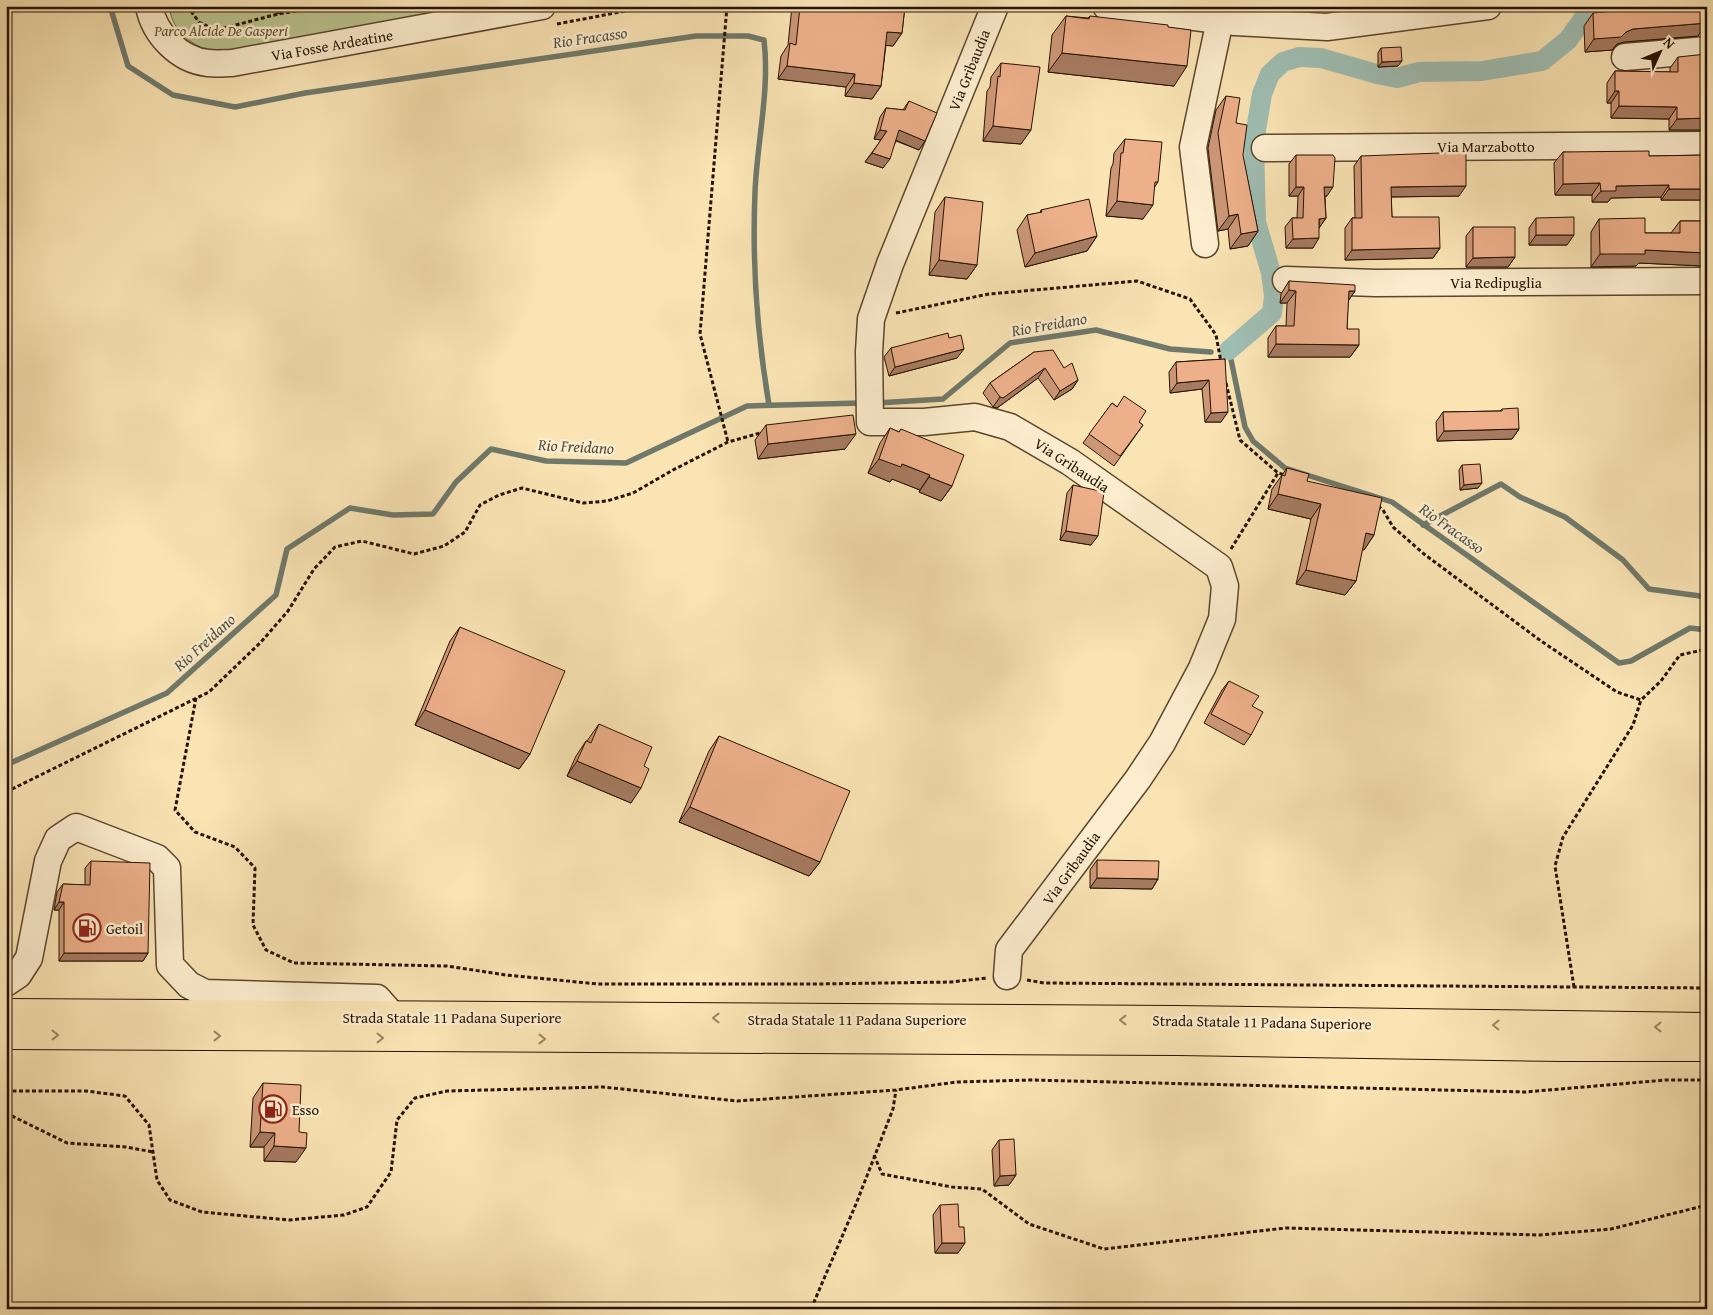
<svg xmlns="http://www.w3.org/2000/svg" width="1713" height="1315" viewBox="0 0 1713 1315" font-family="'Gentium Book Plus',serif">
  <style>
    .green { fill: #bbc58f; stroke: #706c48 }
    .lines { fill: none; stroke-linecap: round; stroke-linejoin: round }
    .stream { stroke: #6f796b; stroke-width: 5.5 }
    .canal { stroke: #9fbeb3; stroke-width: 20 }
    .minor-casing { stroke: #5b462d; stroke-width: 29 }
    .highway-casing { stroke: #261200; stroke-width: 30 }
    .path { stroke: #261200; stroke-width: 3; stroke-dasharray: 4 2.5; stroke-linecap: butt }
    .minor { stroke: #fcedce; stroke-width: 26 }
    .highway { stroke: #fae4b4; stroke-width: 28 }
    .wall { fill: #cc9777; stroke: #261200 }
    .shaded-wall { fill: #a67b61; stroke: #261200 }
    .building { fill: #edb08a; stroke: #261200 }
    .oneway { stroke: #9b8663 }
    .labels { text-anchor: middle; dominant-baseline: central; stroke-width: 5; stroke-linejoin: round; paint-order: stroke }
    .park-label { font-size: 15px; font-style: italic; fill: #5a5132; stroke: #fcedce }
    .street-label { font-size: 15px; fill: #261200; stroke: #fcedce }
    .poi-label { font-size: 15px; fill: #261200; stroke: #fcedce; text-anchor: start }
    .water-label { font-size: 16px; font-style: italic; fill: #504e3f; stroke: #fcedce }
  </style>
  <rect width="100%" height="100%" fill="#fae4b4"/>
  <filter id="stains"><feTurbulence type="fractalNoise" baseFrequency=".004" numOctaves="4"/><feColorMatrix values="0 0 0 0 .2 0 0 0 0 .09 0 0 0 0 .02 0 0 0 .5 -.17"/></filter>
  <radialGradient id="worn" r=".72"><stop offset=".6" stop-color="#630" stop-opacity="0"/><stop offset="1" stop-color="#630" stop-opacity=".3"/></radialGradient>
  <path class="green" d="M169 6H477L220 55C194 46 173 35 169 6Z"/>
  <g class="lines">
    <g class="stream">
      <path d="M110 6 128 66 173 95 235 107 305 93 696 36H748L764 40C770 90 757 142 755 192 752 264 757 334 769 405"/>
      <polyline points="1229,350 1245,427 1253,441 1285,468 1392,502 1619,663 1631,661 1690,628 1707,630"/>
      <polyline points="877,403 943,399 1010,343 1096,330 1170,349 1211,352"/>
      <polyline points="1423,525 1501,484 1520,497 1565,517 1623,560 1649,589 1707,597"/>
      <polyline points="6,765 167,693 276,595 287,549 350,508 393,515 433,514 456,482 491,449 546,461 626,463 747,406 862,403"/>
    </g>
    <polyline class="canal" points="1229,350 1272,313 1274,296 1271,273 1256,222 1254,142 1262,94 1270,74 1283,62 1299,57 1321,58 1377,74 1397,78 1419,72 1482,71 1542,61 1568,40 1583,19"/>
    <g class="minor-casing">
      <g id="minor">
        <path d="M149 6C154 34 179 60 208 63 216 64 224 63 232 63L542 6"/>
        <polyline points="995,6 890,264 871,319 869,352 870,422 924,422 975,417 1010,427 1070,462 1219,567 1225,586 1222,619 1202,668 1162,743 1138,779 1009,950 1007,976"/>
        <polyline points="1106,6 1235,22 1327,27 1488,6"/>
        <polyline points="1625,57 1707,50"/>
        <polyline points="1265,148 1707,145"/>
        <polyline points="1205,244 1193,147 1220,20"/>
        <polyline points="1286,280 1376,283 1707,281"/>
        <polyline points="6,983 18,975 29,958 48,861 58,839 76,827 157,858 167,868 170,965 189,985 205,993 377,998 393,1016"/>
      </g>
    </g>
    <g class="highway-casing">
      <g id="highway">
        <polyline points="6,1013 1176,1020 1707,1027"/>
        <polyline points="6,1035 1178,1041 1564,1047 1707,1047"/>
      </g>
    </g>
    <g class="path">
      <polyline points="187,6 199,22 209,27 220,29 278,14 328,6"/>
      <polyline points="727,6 700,334 728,442"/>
      <polyline points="278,14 281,6"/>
      <polyline points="557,24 652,6"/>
      <polyline points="896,313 989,294 1137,281 1190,299 1216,335 1221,362"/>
      <polyline points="1226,383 1240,440 1278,473 1285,475"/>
      <polyline points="1378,506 1383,510 1393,527 1424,554 1541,641 1617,692 1641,700 1661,681 1680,655 1707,649"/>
      <polyline points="1231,549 1278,473"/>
      <polyline points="196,698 175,810 195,832 235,847 255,868 253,925 266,950 294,963 447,966 506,975 598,984 817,984 952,982 987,978"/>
      <polyline points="6,792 209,692 261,642 288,611 314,569 335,547 362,541 414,554 444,546 465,532 480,505 499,495 522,488 583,503 607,501 633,493 673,470 728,442 764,432"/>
      <polyline points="1027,980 1044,983 1707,988"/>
      <polyline points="1574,987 1555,866 1563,837 1633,725 1641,700"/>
      <polyline points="6,1091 86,1091 125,1096 149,1125 157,1180 170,1200 202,1212 289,1220 344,1215 367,1207 391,1172 397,1120 415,1098 447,1091 603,1087 737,1101 896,1090 957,1082 1031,1080 1525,1092 1666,1080 1707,1080"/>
      <polyline points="6,1113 67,1143 126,1147 153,1152"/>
      <polyline points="874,1155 882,1174 952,1187 982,1189 1029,1224 1104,1249 1286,1228 1539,1235 1611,1229 1707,1205"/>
      <polyline points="123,1309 158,1305 189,1309"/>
      <polyline points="811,1309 856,1204 893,1109 896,1090"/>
    </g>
    <use href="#minor" class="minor"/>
    <use href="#highway" class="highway"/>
  </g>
  <g class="wall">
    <polygon points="792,6 905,6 902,33 893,46 886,45 881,86 872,99 845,96 846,87 778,79 781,56 788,45"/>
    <polygon points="1617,8 1707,23 1698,36 1624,42 1617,44 1612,50 1585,52 1584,26 1593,13 1615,11"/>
    <polygon points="1066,16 1088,18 1090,16 1174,86 1048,72 1052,35"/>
    <polygon points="1381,48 1398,66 1378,67 1378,53"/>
    <polygon points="1678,57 1707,130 1669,130 1669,119 1611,118 1611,103 1607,103 1607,83 1615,71 1670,72 1670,68"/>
    <polygon points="1001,63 1021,144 983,141 987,91 990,87 991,77"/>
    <polygon points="1226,96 1236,123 1258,231 1248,246 1230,249 1228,229 1218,231 1208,148 1216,110"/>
    <polygon points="909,101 925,141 919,150 896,141 883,168 865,162 881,140 874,139 880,117 886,108 903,110"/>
    <polygon points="1125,139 1158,182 1154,188 1143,219 1106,216 1111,168 1113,164 1114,153"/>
    <polygon points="1563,152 1649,156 1707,155 1707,200 1661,200 1661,197 1611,198 1608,202 1592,202 1592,195 1555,195 1554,163"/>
    <polygon points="1296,155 1327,196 1325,196 1326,218 1319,228 1313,248 1286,248 1285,227 1292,218 1297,218 1298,196 1289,196 1289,164"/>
    <polygon points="1361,156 1459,196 1391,197 1392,217 1440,248 1433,258 1345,260 1345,228 1352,218 1355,218 1354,166"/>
    <polygon points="945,197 977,265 967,279 929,275 935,212"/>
    <polygon points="1041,210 1097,236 1087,251 1025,267 1017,230 1027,215 1040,213"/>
    <polygon points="1536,218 1567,245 1529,245 1529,228"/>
    <polygon points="1599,219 1645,233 1671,233 1680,221 1707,221 1707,261 1703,266 1639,263 1636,266 1591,267 1591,232"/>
    <polygon points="1473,227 1515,257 1508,267 1466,267 1466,236"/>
    <polygon points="1289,281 1355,291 1348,301 1347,329 1359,345 1350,357 1268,357 1268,338 1276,326 1286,326 1287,303 1280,303 1281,294"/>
    <polygon points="949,338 957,358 889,376 884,357 891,348"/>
    <polygon points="1034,352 1064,368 1078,380 1072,389 1054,400 1038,378 997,408 993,407 983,393 990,383"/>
    <polygon points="1225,359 1221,422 1205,422 1202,389 1170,393 1169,372 1176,362"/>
    <polygon points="1112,403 1143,425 1114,466 1083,443"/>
    <polygon points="1502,409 1519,429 1512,439 1437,441 1436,422 1443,412 1500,411"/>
    <polygon points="766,425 845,449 758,459 755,440"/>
    <polygon points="890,428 899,432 901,429 952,486 941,501 919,492 920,490 892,479 890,482 868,473 880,443"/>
    <polygon points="1462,465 1478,488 1460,490 1459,470"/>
    <polygon points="1287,468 1307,481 1374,535 1364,550 1362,549 1356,581 1345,595 1296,584 1311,519 1268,509 1272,489"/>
    <polygon points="1073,485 1091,545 1060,540 1067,493"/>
    <polygon points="460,627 530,754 519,769 415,725 450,641"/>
    <polygon points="1229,681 1252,706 1251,735 1244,745 1204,723 1222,690"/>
    <polygon points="599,724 644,766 631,803 567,776 576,756 586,741 587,741"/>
    <polygon points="719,736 820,862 809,876 679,822 709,751"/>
    <polygon points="1097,860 1158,879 1152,889 1090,888 1090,870"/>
    <polygon points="91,861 148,953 143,961 59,961 59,910 54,910 57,892 63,884 85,885 85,868"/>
    <polygon points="263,1083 296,1162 264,1161 264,1147 250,1147 253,1098"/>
    <polygon points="999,1140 1016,1175 1009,1185 994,1186 992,1150"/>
    <polygon points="940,1205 958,1253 935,1253 933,1215"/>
  </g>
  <g class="shaded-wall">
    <polygon points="1707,23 1698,36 1624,42 1617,44 1612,50 1585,52 1594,39 1626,32 1633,29"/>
    <polygon points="887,32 902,33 893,46 878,45"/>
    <polygon points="1062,53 1187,66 1174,86 1048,72"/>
    <polygon points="1402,61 1398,66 1378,67 1382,62"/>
    <polygon points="787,66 855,74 846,87 778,79"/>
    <polygon points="854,83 881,86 872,99 845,96"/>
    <polygon points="1615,91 1619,91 1611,103 1607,103"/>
    <polygon points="1619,106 1677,107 1669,119 1611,118"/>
    <polygon points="1707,118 1707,130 1669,130 1677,119"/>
    <polygon points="993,126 1031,130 1021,144 983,141"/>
    <polygon points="880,130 887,131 881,140 874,139"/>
    <polygon points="899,130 925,141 919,150 893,139"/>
    <polygon points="872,153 890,159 883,168 865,162"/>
    <polygon points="1600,183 1592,195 1555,195 1563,184"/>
    <polygon points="1669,185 1661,197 1611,198 1608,202 1592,202 1601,191 1616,186"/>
    <polygon points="1466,186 1459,196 1384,197 1391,187"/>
    <polygon points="1296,187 1304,187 1298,196 1289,196"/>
    <polygon points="1324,187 1333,187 1327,196 1318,196"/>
    <polygon points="1669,189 1707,189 1707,200 1661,200"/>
    <polygon points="1117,201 1153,205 1143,219 1106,216"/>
    <polygon points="1238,214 1228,229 1218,231 1229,216"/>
    <polygon points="1326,218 1319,228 1319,219"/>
    <polygon points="1258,231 1248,246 1230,249 1241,234"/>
    <polygon points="1536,235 1574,235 1567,245 1529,245"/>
    <polygon points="1097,236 1087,251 1025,267 1035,253"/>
    <polygon points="1319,238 1313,248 1286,248 1293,239"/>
    <polygon points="1440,248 1433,258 1345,260 1352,250"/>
    <polygon points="1645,250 1707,253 1707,261 1703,266 1639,263 1636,266 1591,267 1600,254"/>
    <polygon points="1515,257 1508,267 1466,267 1473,258"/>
    <polygon points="939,260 977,265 967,279 929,275"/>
    <polygon points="1289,290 1296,291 1287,303 1280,303"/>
    <polygon points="1349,291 1355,291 1346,304"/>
    <polygon points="1276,344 1359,345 1350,357 1268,357"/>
    <polygon points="964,349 957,358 889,376 895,367"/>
    <polygon points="1045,368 1038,378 997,408 993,407 1000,397"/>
    <polygon points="1078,380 1072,389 1054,400 1060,391"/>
    <polygon points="1209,380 1202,389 1170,393 1177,383"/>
    <polygon points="1228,412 1221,422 1205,422 1211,413"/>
    <polygon points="1519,429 1512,439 1437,441 1444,431"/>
    <polygon points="856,434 845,449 758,459 768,444"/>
    <polygon points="879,459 902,464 930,475 920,490 892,479 890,482 868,473"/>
    <polygon points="929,477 952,486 941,501 919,492"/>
    <polygon points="1482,483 1478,488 1460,490 1464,485"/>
    <polygon points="1278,494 1321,504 1311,519 1268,509"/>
    <polygon points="1066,531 1098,536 1091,545 1060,540"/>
    <polygon points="1366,533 1374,535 1364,550 1356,548"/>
    <polygon points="1306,570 1356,581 1345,595 1296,584"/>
    <polygon points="425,710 530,754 519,769 415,725"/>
    <polygon points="577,761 641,788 631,803 567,776"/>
    <polygon points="690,807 820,862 809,876 679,822"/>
    <polygon points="1097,878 1158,879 1152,889 1090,888"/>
    <polygon points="59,902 64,902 59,910 54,910"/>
    <polygon points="64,953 148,953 143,961 59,961"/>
    <polygon points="260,1132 275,1133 264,1147 250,1147"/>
    <polygon points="274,1146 306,1148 296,1162 264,1161"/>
    <polygon points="1016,1175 1009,1185 994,1186 1000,1176"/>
    <polygon points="942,1243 965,1243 958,1253 935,1253"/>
  </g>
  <g class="building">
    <polygon points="800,6 905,6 902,33 887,32 881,86 854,83 855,74 787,66 790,43 796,45"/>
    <polygon points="1649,6 1705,6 1707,23 1633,29 1626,32 1621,37 1594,39 1593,13 1617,11 1617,8"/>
    <polygon points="1066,16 1089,19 1090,16 1168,25 1168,27 1191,30 1187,66 1062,53"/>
    <polygon points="1401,47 1402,61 1382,62 1381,48"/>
    <polygon points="1707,54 1707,118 1677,119 1677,107 1619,106 1619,91 1615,91 1615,71 1678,72 1678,57"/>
    <polygon points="1001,63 1040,67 1031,130 993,126 998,76 1000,77"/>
    <polygon points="1226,96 1240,98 1236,123 1247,125 1243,155 1258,231 1241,234 1238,214 1229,216 1218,133"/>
    <polygon points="909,101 937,113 925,141 899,130 890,159 872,153 887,131 880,130 886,108 905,110"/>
    <polygon points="1125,139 1162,142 1158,182 1155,182 1153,205 1117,201 1121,153 1123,153"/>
    <polygon points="1649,151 1649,156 1707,155 1707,189 1669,189 1669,185 1616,186 1616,191 1601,191 1600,183 1563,184 1563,152"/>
    <polygon points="1466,152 1466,186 1391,187 1392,217 1439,217 1440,248 1352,250 1352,218 1362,218 1361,156"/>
    <polygon points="1296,155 1333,155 1335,158 1333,187 1324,187 1326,218 1319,219 1319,238 1293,239 1292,218 1303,218 1304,187 1296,187"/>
    <polygon points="945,197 983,202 977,265 939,260"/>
    <polygon points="1089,199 1097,236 1035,253 1027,215 1042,212 1041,210"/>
    <polygon points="1574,217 1574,235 1536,235 1536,218"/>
    <polygon points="1645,218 1645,233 1680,233 1680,221 1707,221 1707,253 1645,250 1645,254 1600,254 1599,219"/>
    <polygon points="1473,227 1515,227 1515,257 1473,258"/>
    <polygon points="1289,281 1355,285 1355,291 1349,291 1347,329 1359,329 1359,345 1276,344 1276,326 1294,326 1296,291 1289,290"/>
    <polygon points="948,333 949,338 961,335 964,349 895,367 891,348"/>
    <polygon points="1053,350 1064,368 1072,363 1078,380 1060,391 1045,368 1003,398 1000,397 990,383 1034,352"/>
    <polygon points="1225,359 1228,412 1211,413 1209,380 1177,383 1176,362"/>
    <polygon points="1124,396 1146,411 1139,422 1143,425 1120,456 1089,434 1112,403 1117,407"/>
    <polygon points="1518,408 1519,429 1444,431 1443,412 1502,411 1502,409"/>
    <polygon points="853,415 856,434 768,444 766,425"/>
    <polygon points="890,428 899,432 901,429 964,455 952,486 929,477 930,475 902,464 901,467 879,459"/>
    <polygon points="1480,464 1482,483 1464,485 1462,465"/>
    <polygon points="1287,468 1309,474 1307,481 1382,498 1374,535 1366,533 1356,581 1306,570 1321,504 1278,494 1282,475 1285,476"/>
    <polygon points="1073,485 1104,492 1098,536 1066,531"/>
    <polygon points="460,627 565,671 530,754 425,710"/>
    <polygon points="1229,681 1259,696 1252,706 1263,712 1251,735 1211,714"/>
    <polygon points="599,724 652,747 644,766 649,769 641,788 577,761 586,741 591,743"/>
    <polygon points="719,736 850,791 820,862 690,807"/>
    <polygon points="1097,860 1159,861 1158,879 1097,878"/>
    <polygon points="91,861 150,863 148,953 64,953 64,902 59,902 63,884 90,885"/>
    <polygon points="263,1083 301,1085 299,1132 307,1133 306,1148 274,1146 275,1133 260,1132"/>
    <polygon points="1014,1139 1016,1175 1000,1176 999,1140"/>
    <polygon points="958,1204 959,1227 964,1227 965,1243 942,1243 940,1205"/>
  </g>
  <defs><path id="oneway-chevron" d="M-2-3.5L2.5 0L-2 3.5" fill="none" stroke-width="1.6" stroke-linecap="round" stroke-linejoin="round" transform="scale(1.25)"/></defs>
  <g class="oneway">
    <use href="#oneway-chevron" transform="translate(716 1018) rotate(-180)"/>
    <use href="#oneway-chevron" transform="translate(1123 1020) rotate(-180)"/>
    <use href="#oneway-chevron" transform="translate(1496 1025) rotate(-179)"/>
    <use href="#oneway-chevron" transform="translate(1658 1027) rotate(-180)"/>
    <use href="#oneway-chevron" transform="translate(55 1035)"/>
    <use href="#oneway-chevron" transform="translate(217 1036)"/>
    <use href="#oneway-chevron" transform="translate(380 1038)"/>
    <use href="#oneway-chevron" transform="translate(542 1039)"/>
  </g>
  <defs>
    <g id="fuel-ring" transform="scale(1.4375)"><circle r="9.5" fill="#fcedce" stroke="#8f2418" stroke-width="1.5"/><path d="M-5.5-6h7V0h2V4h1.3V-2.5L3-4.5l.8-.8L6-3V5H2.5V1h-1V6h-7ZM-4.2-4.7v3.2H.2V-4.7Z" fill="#8f2418"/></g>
  </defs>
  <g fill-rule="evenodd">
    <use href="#fuel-ring" x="87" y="928"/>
    <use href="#fuel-ring" x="273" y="1109"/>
  </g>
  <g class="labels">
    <g class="park-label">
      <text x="221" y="30">Parco Alcide De Gasperi</text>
    </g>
    <g class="street-label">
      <text transform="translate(332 45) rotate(-10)">Via Fosse Ardeatine</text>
      <text transform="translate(969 70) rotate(-68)">Via Gribaudia</text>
      <text x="1486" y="146">Via Marzabotto</text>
      <text x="1496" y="282">Via Redipuglia</text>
      <text transform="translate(1072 465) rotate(33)">Via Gribaudia</text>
      <text transform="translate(1071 868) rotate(-54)">Via Gribaudia</text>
      <text x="452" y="1017">Strada Statale 11 Padana Superiore</text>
      <text x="857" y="1019">Strada Statale 11 Padana Superiore</text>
      <text transform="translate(1262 1022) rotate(1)">Strada Statale 11 Padana Superiore</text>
    </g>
    <g class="poi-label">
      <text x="106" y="928">Getoil</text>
      <text x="292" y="1109">Esso</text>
    </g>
    <g class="water-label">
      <text transform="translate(590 37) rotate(-8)">Rio Fracasso</text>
      <text transform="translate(1049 324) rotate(-10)">Rio Freidano</text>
      <text transform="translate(576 446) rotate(3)">Rio Freidano</text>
      <text transform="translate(1452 528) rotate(35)">Rio Fracasso</text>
      <text transform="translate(204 642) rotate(-42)">Rio Freidano</text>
    </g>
  </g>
  <rect width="1713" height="1315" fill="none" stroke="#fae4b4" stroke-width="25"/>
  <rect x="8" y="8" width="1698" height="1300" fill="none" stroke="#261200" stroke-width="2.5"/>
  <rect x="12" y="12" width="1688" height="1290" fill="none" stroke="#261200"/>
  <g transform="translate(1660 52) rotate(46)" stroke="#fcedce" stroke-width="4" paint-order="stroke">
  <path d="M0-4L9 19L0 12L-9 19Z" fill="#261200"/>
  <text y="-8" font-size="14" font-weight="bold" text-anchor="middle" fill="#261200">N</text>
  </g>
  <rect width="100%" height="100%" filter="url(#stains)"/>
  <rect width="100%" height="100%" fill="url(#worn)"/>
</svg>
